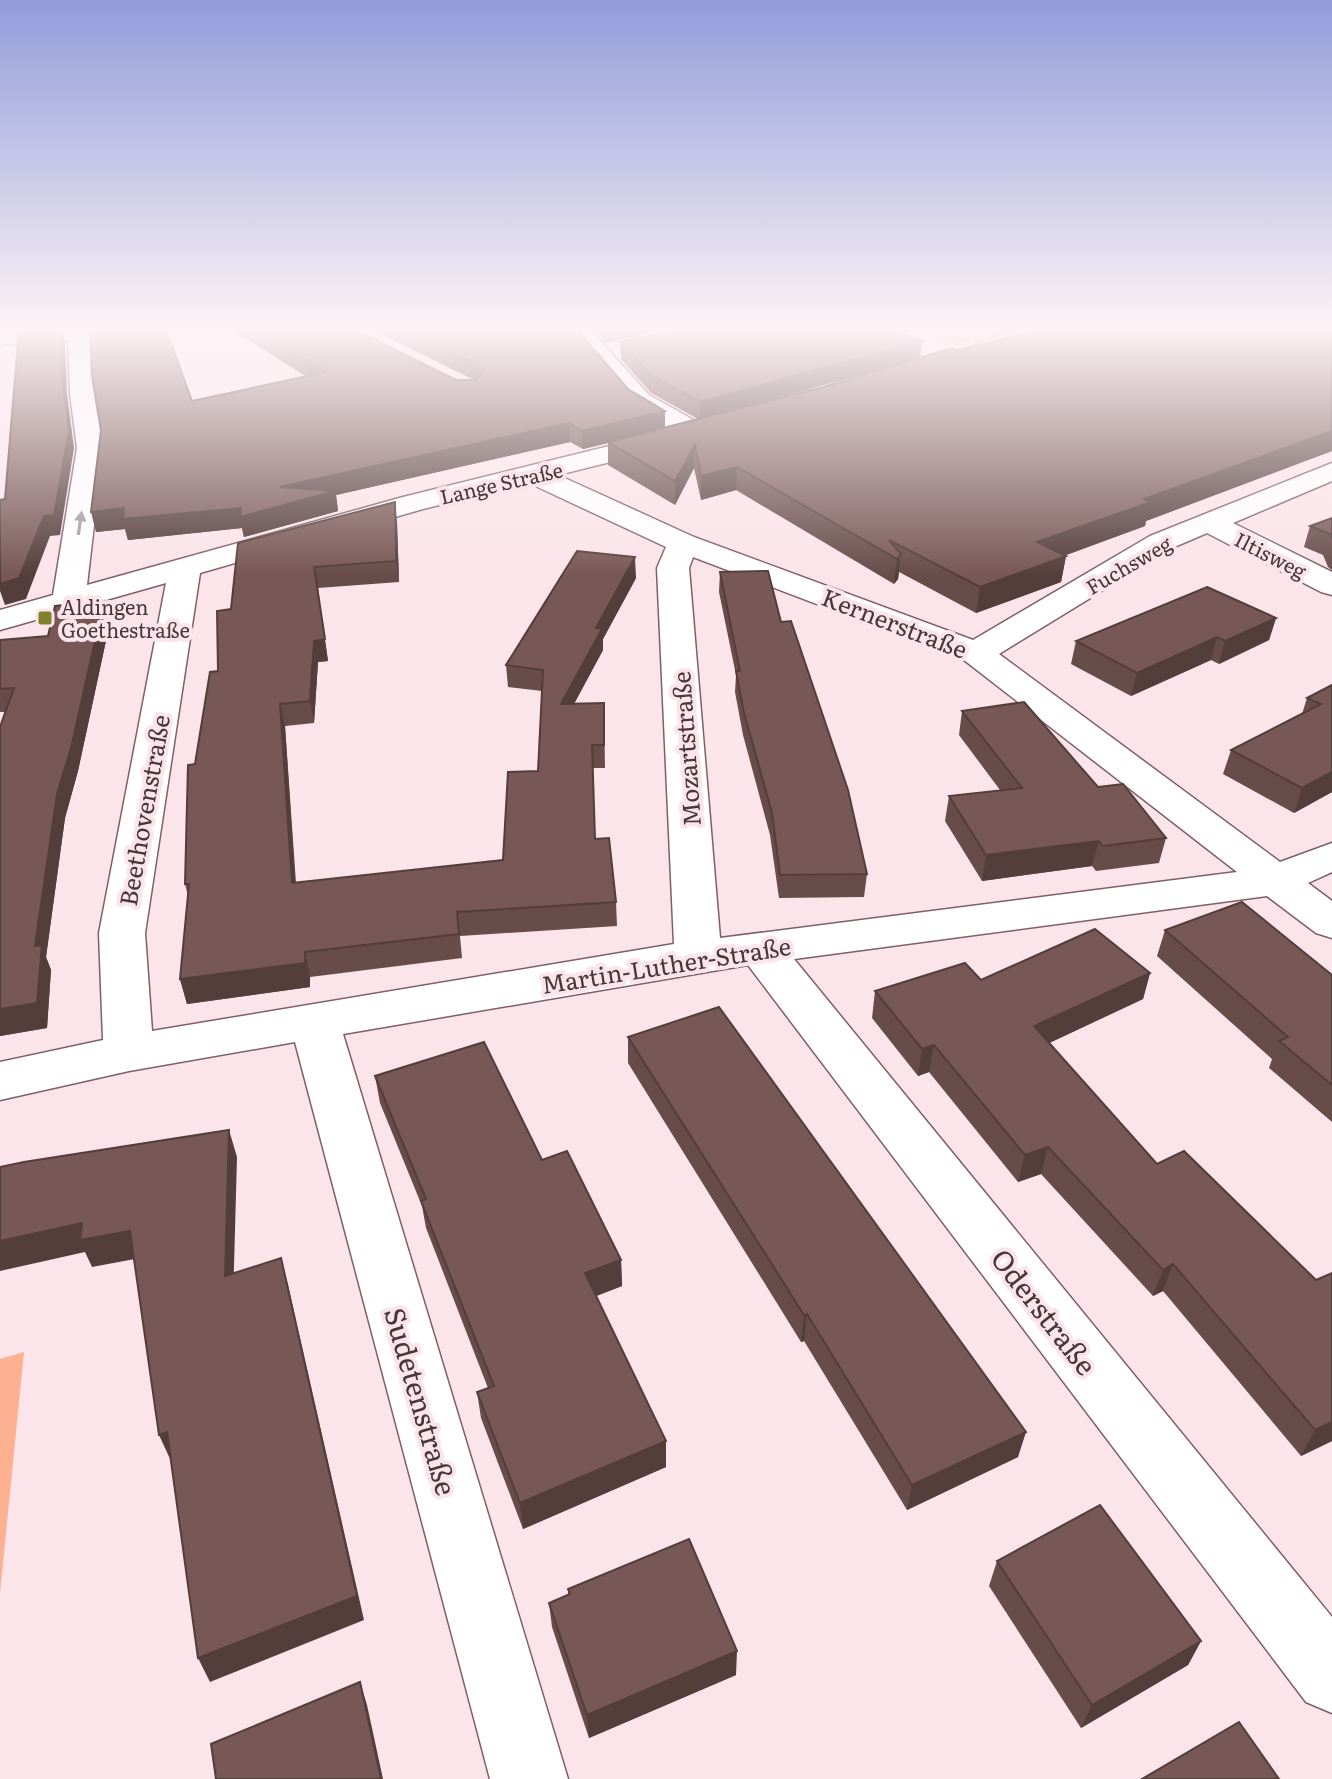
<svg xmlns="http://www.w3.org/2000/svg" width="1332" height="1779" viewBox="0 0 1332 1779" font-family="Literata,serif">
  <style>
    .green { fill: #fdb191 }
    .lines { fill: none; stroke-linecap: round; stroke-linejoin: round }
    .minor-casing { stroke: #7f5f68; stroke-width: 3 }
    .minor { fill: #fff; fill-rule: evenodd }
    .wall { fill: #674c4a; fill-rule: evenodd }
    .shaded-wall { fill: #543e3c }
    .building { fill: #785856; stroke: #543e3c; stroke-width: 2 }
    .oneway { fill: #a29b9d }
    .poi-dot { fill: #81822b; stroke: #fbe4ea; stroke-width: 3 }
    .labels { text-anchor: middle; dominant-baseline: central; stroke-width: 8; stroke-linejoin: round; paint-order: stroke }
    .far-street-label { font-size: 20px; fill: #45373b; stroke: #fbe4ea }
    .far-poi-label { font-size: 20px; fill: #45373b; stroke: #fbe4ea; text-anchor: start }
    .street-label { font-size: 24px; fill: #45373b; stroke: #fbe4ea }
    .near-street-label { font-size: 28px; fill: #45373b; stroke: #fbe4ea }
  </style>
  <rect width="100%" height="100%" fill="#fbe4ea"/>
  <g class="green">
    <polygon points="909,327 1011,327 955,346"/>
    <polygon points="24,1352 0,1593 0,1359"/>
  </g>
  <g class="lines">
    <g class="minor-casing">
      <g id="minor">
        <path d="M52 327H156L145 334 91 338 94 394 103 448 87 585 403 497 666 432 675 434 679 440 675 446 558 475 694 537 973 640 1150 536 1332 463V481L1233 523 1332 572V595L1321 592 1207 533 1172 548 999 654 1280 862 1332 843V872L1308 883 1332 901V938L1316 933 1267 896 794 959 1332 1617V1713L1306 1702 748 965 343 1034 568 1779H490L295 1042 129 1071 0 1100V1062L103 1040 99 933 166 583 0 630V610L53 595 77 448 70 394 68 340 0 345V331ZM529 483 666 547 657 568 674 944 152 1031 145 933 200 573 423 509ZM693 557 964 660 1237 872 720 938 689 568Z"/>
        <path d="M565 327H588L649 395 692 419 696 425 692 431C651 441 587 358 565 327Z"/>
        <polygon points="1025,327 1059,327 1056,332 985,355 977,353 973,348 977,343"/>
      </g>
    </g>
    <use href="#minor" class="minor"/>
  </g>
  <g class="wall">
    <path d="M228 327H349L456 380H474L367 327H575L628 389 665 427 698 419 651 393 621 359 620 342 920 357 958 350 1332 327V451L1146 521 1145 526 1064 556H1066L1061 582 976 613 899 572 898 579 894 584 736 490 701 500 694 468 675 505 608 465V443L583 449 570 442 336 495 338 511 244 537 242 528 128 540 125 529 96 532 101 430 192 401 307 377ZM905 362 823 387 751 405Z"/>
    <polygon points="592,327 673,327 606,343"/>
    <polygon points="1332,518 1332,570 1328,567 1323,555 1304,547 1310,526"/>
    <polygon points="397,522 399,582 318,588 328,661 318,662 314,723 285,726 296,883 503,860 538,771 542,691 508,687 506,665 636,578 603,639 603,650 574,704 604,703 605,768 593,768 595,839 616,902 617,926 460,936 462,958 310,977 310,987 187,1004 180,979 188,896 185,884 195,764 218,671 231,609"/>
    <polygon points="720,572 781,622 867,874 864,897 779,898 770,835 743,735 735,692 736,675 719,592"/>
    <polygon points="1276,618 1269,640 1219,664 1211,660 1131,696 1071,664 1076,641"/>
    <polygon points="110,622 78,771 65,818 46,957 51,970 47,1028 0,1036 0,727 5,712 0,712 0,640 48,636"/>
    <polygon points="1332,685 1332,792 1294,813 1223,774 1231,750 1302,714 1307,698"/>
    <polygon points="962,711 1098,787 1166,838 1159,863 1096,871 1092,866 982,881 945,821 949,796 1000,790 959,735"/>
    <polygon points="1165,930 1332,975 1332,1122 1269,1068 1272,1059 1157,956"/>
    <polygon points="1150,973 1143,999 1049,1043 1157,1164 1316,1280 1332,1273 1332,1441 1301,1456 1163,1291 1153,1296 1041,1174 1018,1182 929,1072 918,1076 872,1018 875,991 981,980"/>
    <polygon points="628,1037 1018,1457 907,1510 804,1341 801,1342 628,1063"/>
    <polygon points="375,1076 542,1160 621,1260 622,1286 596,1296 666,1467 523,1529 481,1418 477,1392 488,1388 426,1228 422,1206 380,1103"/>
    <polygon points="997,1561 1201,1641 1188,1665 1081,1728 989,1586"/>
    <polygon points="568,1589 736,1675 589,1738 552,1627 549,1603 568,1595"/>
  </g>
  <g class="shaded-wall">
    <polygon points="61,327 65,343 67,394 74,448 60,535 50,536 26,599 5,605 0,591 0,584 44,516 62,377"/>
    <polygon points="606,327 673,327 606,343"/>
    <polygon points="922,341 920,358 699,420 700,402"/>
    <polygon points="665,411 665,429 608,442 608,443 583,449 582,431"/>
    <polygon points="569,423 570,442 336,495 338,511 244,537 242,528 128,540 125,529 96,532 91,512 280,487"/>
    <polygon points="1332,431 1332,451 1146,521 1145,526 1032,567 1037,542 1144,499"/>
    <polygon points="695,445 694,468 675,505 675,481"/>
    <polygon points="737,467 736,490 701,500 701,476"/>
    <polygon points="395,502 397,522 399,582 396,561"/>
    <polygon points="901,554 898,579 894,584 897,559"/>
    <polygon points="1066,556 1061,582 976,613 980,587"/>
    <polygon points="635,557 636,578 603,639 603,650 562,726 561,704 596,628"/>
    <polygon points="314,567 328,661 318,662 314,723 310,701"/>
    <polygon points="104,601 110,622 78,771 65,818 46,957 51,970 47,1028 0,1036 0,1009 35,946 57,794"/>
    <polygon points="1276,618 1269,640 1219,664 1225,641"/>
    <polygon points="1217,637 1211,660 1131,696 1137,673"/>
    <polygon points="280,704 285,726 297,908 292,883"/>
    <polygon points="1332,772 1332,792 1294,813 1302,788"/>
    <polygon points="1099,841 1092,866 982,881 986,855"/>
    <polygon points="305,952 310,977 310,987 187,1004 180,979"/>
    <polygon points="1150,973 1143,999 1028,1053 1034,1026"/>
    <polygon points="934,1045 929,1072 918,1076 922,1049"/>
    <polygon points="229,1130 237,1157 233,1303 225,1276"/>
    <polygon points="1048,1147 1041,1174 1018,1182 1025,1155"/>
    <polygon points="82,1223 130,1231 140,1258 92,1267 85,1252 0,1271 0,1241"/>
    <polygon points="281,1258 288,1285 364,1620 210,1682 198,1658"/>
    <polygon points="621,1260 622,1286 586,1300 585,1273"/>
    <polygon points="1173,1264 1163,1291 1153,1296 1163,1270"/>
    <polygon points="807,1314 804,1341 801,1342 804,1315"/>
    <polygon points="1332,1422 1332,1441 1301,1456 1315,1430"/>
    <polygon points="167,1432 171,1461 159,1435"/>
    <polygon points="1026,1432 1018,1457 907,1510 912,1485"/>
    <polygon points="666,1441 666,1467 523,1529 520,1503"/>
    <polygon points="1201,1641 1188,1665 1081,1728 1092,1705"/>
    <polygon points="737,1651 736,1675 589,1738 587,1715"/>
    <polygon points="360,1682 367,1705 383,1779 381,1779"/>
  </g>
  <g class="building">
    <polygon points="61,327 62,377 69,430 54,515 44,516 19,578 0,584 0,500 5,499 19,330"/>
    <polygon points="90,327 165,327 192,401 326,372 251,327 349,327 456,380 476,380 481,374 477,365 399,327 575,327 628,389 665,411 582,431 569,423 280,487 335,491 240,517 241,508 123,519 124,508 91,512 101,430 92,376"/>
    <polygon points="688,327 885,327 922,341 700,402 651,375 620,342"/>
    <polygon points="1051,327 1332,327 1332,431 1144,499 1151,502 1037,542 1066,556 980,587 889,540 901,554 897,559 737,467 701,476 695,445 675,481 608,442 823,387 952,348 958,350"/>
    <polygon points="395,502 396,561 314,567 325,639 314,641 310,701 280,704 292,883 503,860 508,772 538,771 543,670 506,665 577,551 635,557 596,628 602,629 561,704 604,703 604,745 592,745 595,839 609,838 616,902 457,912 459,934 305,952 305,963 180,979 189,884 185,884 188,765 195,764 210,672 218,671 217,611 231,609 238,543"/>
    <polygon points="1332,518 1332,538 1330,534 1310,526"/>
    <polygon points="768,571 781,622 791,621 848,790 867,874 780,875 772,813 744,713 736,671 740,671 720,572"/>
    <polygon points="1207,587 1276,618 1225,641 1217,637 1137,673 1076,641"/>
    <polygon points="104,601 71,748 57,794 35,946 42,945 37,1003 0,1009 0,727 14,688 0,689 0,640 48,636 55,606"/>
    <polygon points="1332,685 1332,772 1302,788 1231,750 1321,704 1307,698"/>
    <polygon points="1024,702 1098,787 1123,784 1166,838 1103,846 1099,841 986,855 949,796 1022,788 962,711"/>
    <polygon points="1242,902 1332,975 1332,1085 1279,1041 1288,1037 1165,930"/>
    <polygon points="1095,929 1150,973 1034,1026 1157,1164 1184,1151 1316,1280 1332,1273 1332,1422 1315,1430 1173,1264 1163,1270 1048,1147 1025,1155 934,1045 922,1049 875,991 965,963 981,980"/>
    <polygon points="719,1007 1026,1432 912,1485 807,1314 804,1315 628,1037"/>
    <polygon points="484,1042 542,1160 567,1151 621,1260 585,1273 666,1441 520,1503 477,1392 494,1386 421,1201 426,1199 375,1076"/>
    <polygon points="229,1130 225,1276 281,1258 357,1596 198,1658 167,1432 159,1435 130,1231 80,1240 82,1223 0,1241 0,1167 24,1162"/>
    <polygon points="1100,1505 1201,1641 1092,1705 997,1561"/>
    <polygon points="689,1539 737,1651 587,1715 549,1603 570,1594 568,1589"/>
    <polygon points="360,1682 381,1779 216,1779 211,1744"/>
    <polygon points="1239,1722 1279,1779 1142,1779"/>
  </g>
  <defs><path id="oneway-solid" d="M-6-.8H1V-3.2L6.5 0L1 3.2V.8H-6Z" transform="scale(2)"/></defs>
  <use class="oneway" href="#oneway-solid" transform="translate(80 523) rotate(-82)"/>
  <linearGradient id="sky" x2="0" y2="1"><stop stop-color="#919cd9"/><stop offset="0.57" stop-color="#fdf3f6"/><stop offset="1" stop-color="#fdf3f6" stop-opacity="0"/></linearGradient>
  <rect width="1332" height="576" fill="url(#sky)"/>
  <rect class="poi-dot" x="37" y="610" width="16" height="16" rx="4"/>
  <g class="labels">
    <g class="far-street-label">
      <text transform="translate(501 482) rotate(-13)">Lange Straße</text>
      <text transform="translate(1271 554) rotate(27)">Iltisweg</text>
      <text transform="translate(1128 564) rotate(-30)">Fuchsweg</text>
    </g>
    <g class="far-poi-label">
      <text x="61" y="606">Aldingen<tspan x="61" dy="23">Goethestraße</tspan></text>
    </g>
    <g class="street-label">
      <text transform="translate(895 622) rotate(21)">Kernerstraße</text>
      <text transform="translate(685 749) rotate(-94)">Mozartstraße</text>
      <text transform="translate(143 810) rotate(-80)">Beethovenstraße</text>
      <text transform="translate(666 964) rotate(-9)">Martin-Luther-Straße</text>
    </g>
    <g class="near-street-label">
      <text transform="translate(1045 1311) rotate(52)">Oderstraße</text>
      <text transform="translate(422 1401) rotate(74)">Sudetenstraße</text>
    </g>
  </g>
</svg>
